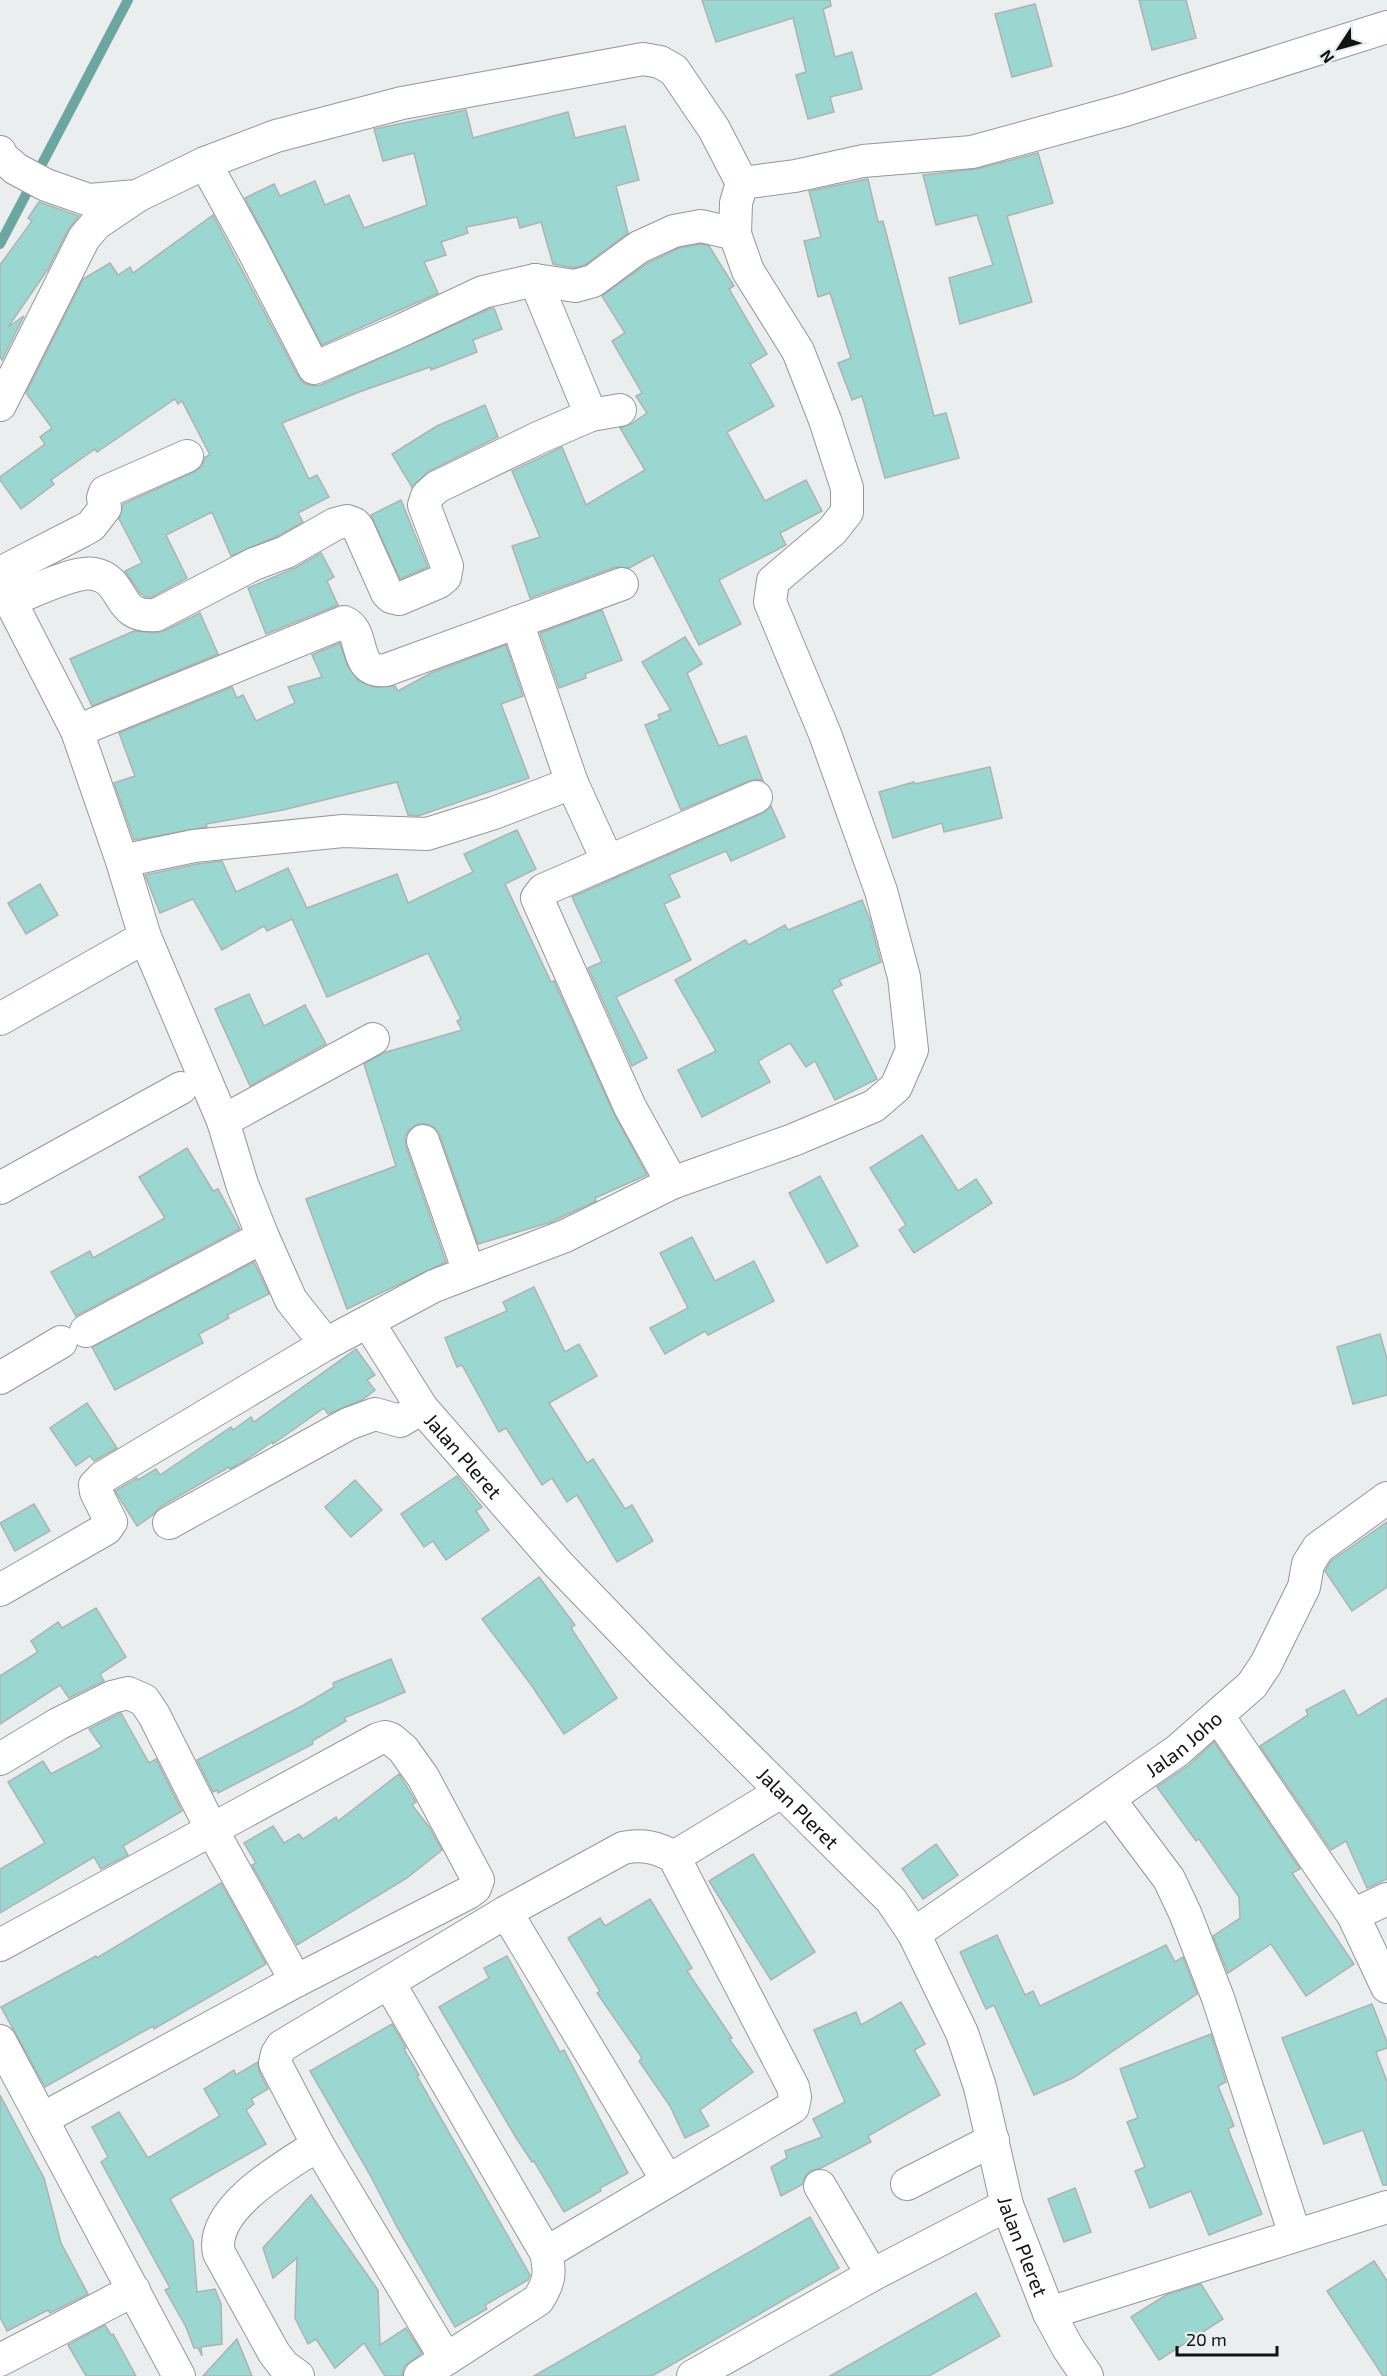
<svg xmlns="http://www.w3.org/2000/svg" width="1387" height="2376" viewBox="0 0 1387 2376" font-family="'Exo 2',sans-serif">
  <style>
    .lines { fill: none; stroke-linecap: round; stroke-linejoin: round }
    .stream { stroke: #6ca6a1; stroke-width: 10 }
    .building { fill: #9bd7d1; stroke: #aeb2b2; stroke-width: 1.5 }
    .minor-casing { stroke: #949898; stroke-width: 34 }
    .minor { stroke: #fff; stroke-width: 32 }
    .labels { text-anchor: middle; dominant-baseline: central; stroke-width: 4.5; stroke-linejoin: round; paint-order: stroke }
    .street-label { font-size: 20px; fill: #121313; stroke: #eaeeee }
  </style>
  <rect width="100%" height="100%" fill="#eaeeee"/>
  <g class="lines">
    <polyline class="stream" points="0,244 128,0"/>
  </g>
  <g class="building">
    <polygon points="702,0 830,0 831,6 823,9 835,57 852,52 862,89 830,97 834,112 808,119 796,75 806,72 793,18 716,42"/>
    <polygon points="1139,0 1186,0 1196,38 1152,50"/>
    <polygon points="1035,4 1052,66 1012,77 995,14"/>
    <polygon points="466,110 473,138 568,112 575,138 625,126 639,180 616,186 628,233 585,265 574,268 553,264 541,222 520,228 517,217 466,227 468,233 441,242 446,255 424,262 438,293 322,345 245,198 274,184 280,196 315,181 325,205 349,195 364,228 427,205 414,153 383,161 374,129"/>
    <polygon points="1038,153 1053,203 1007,216 1032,302 960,324 949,278 993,265 977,215 936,225 923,175 977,169"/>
    <polygon points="868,179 878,222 883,221 934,416 946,413 959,458 885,478 862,396 852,400 838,363 851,358 830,293 818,297 804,241 821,237 809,191"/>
    <polygon points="39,202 79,216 68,230 48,269 8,327 24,316 2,360 0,357 0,265 32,221 28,218"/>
    <polygon points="213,215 298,376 304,383 313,386 321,385 489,309 494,308 502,329 473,340 477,352 431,370 430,367 359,392 282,423 309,479 317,475 329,497 298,513 303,522 278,536 231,556 212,512 166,535 187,578 152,597 146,597 140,593 125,571 142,563 119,519 123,504 194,472 202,466 205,457 210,455 182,401 178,404 175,399 97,452 95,449 51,480 54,484 21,509 0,480 0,477 45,444 40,437 52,428 26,393 83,279 110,263 118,275 130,267 133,273"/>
    <polygon points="701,244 709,246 734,286 729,289 767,354 750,364 774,406 727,432 765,501 806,480 822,511 780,533 786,545 719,580 741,624 699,645 653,555 629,568 616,567 530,598 512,546 540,537 512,471 562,447 586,505 645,470 620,428 631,424 647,413 636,396 642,393 612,341 625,333 602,296 648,263 679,248"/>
    <polygon points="485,405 498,437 429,471 412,487 392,454 437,426"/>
    <polygon points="401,500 428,567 400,579 371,515"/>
    <polygon points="321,553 334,577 327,581 338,605 266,634 248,588 295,568"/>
    <polygon points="602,610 622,660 585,674 586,678 559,688 540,633"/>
    <polygon points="200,613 218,654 92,706 70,659 134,631 156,633 164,631"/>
    <polygon points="685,637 702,664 687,673 719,746 746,736 763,781 757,779 749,781 681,810 645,725 660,719 658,715 671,710 642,662"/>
    <polygon points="340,643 347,665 359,681 374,687 395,686 398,691 431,673 506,645 523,696 501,704 529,778 418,816 408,815 397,782 283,810 206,824 207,827 134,840 114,783 135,776 119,733 232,687 237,698 243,695 256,721 295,703 288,687 322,677 312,655"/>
    <polygon points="990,767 1002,818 944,832 942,823 893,838 879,792 914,782 915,784"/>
    <polygon points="771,806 785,837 731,861 726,851 669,875 680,897 664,904 691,960 616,997 647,1058 632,1066 588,968 602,962 572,897 763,813"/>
    <polygon points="517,830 536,869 505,884 551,982 554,981 614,1114 647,1175 595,1198 596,1201 551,1222 478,1244 440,1135 435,1128 427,1124 417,1124 409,1130 405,1137 406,1147 446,1262 347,1309 306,1199 396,1166 364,1064 383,1053 462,1030 457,1021 461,1019 428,953 327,997 292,919 267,931 264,926 222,950 193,899 160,913 145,875 197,864 222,861 236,892 288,868 307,908 397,874 408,903 473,872 464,854"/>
    <polygon points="40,884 58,915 26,934 8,903"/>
    <polygon points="862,900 870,920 881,962 839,980 842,985 832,990 877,1079 835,1100 815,1061 806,1067 790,1043 758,1061 770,1082 702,1117 678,1070 716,1051 675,980 745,940 749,945 785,925 788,930"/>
    <polygon points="249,994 264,1026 305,1005 326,1044 250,1086 215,1009"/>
    <polygon points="922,1135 958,1191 976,1179 992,1203 914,1253 899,1230 906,1225 870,1168"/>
    <polygon points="187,1148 213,1191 218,1189 240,1229 76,1316 51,1272 90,1251 93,1258 165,1218 139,1177"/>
    <polygon points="820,1176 858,1246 827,1263 789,1193"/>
    <polygon points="692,1237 715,1281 754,1261 774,1301 708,1335 705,1331 665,1354 650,1328 688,1308 660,1253"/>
    <polygon points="254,1262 269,1294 227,1315 229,1318 199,1334 203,1343 115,1390 92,1347"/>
    <polygon points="534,1287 565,1352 579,1344 597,1376 549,1403 587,1463 593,1459 625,1509 632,1505 653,1541 617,1562 577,1495 567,1502 552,1478 542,1485 506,1428 499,1432 462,1365 457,1367 445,1338 507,1311 503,1302"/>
    <polygon points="1380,1334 1387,1359 1387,1395 1353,1404 1337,1347"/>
    <polygon points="356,1349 375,1375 367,1380 375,1390 362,1400 328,1414 324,1408 273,1444 272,1442 246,1460 230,1469 229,1467 160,1507 153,1515 137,1526 115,1491 137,1478 138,1480 156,1469 160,1475 231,1427 233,1430 251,1417 254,1422"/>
    <polygon points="87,1403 117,1448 94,1461 90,1456 76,1466 50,1428"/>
    <polygon points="457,1476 482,1507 476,1511 489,1530 446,1560 433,1541 424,1547 401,1514"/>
    <polygon points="355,1480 382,1510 351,1537 325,1507"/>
    <polygon points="34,1504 50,1531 15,1551 0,1523"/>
    <polygon points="1387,1522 1387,1587 1352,1611 1325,1571 1331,1561"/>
    <polygon points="539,1577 575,1625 571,1628 617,1698 564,1734 532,1686 482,1619"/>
    <polygon points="96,1608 126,1657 100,1674 104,1681 69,1698 60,1685 0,1724 0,1676 38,1652 31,1641 58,1622 62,1628"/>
    <polygon points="391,1659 405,1692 344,1718 346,1721 312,1741 313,1744 218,1793 217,1790 213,1792 197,1760 304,1705 334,1687 333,1683"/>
    <polygon points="1344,1690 1358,1716 1387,1698 1387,1879 1367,1888 1346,1841 1331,1850 1260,1746 1308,1715 1306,1710"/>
    <polygon points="121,1713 149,1763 156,1759 182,1811 123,1846 128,1855 101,1869 94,1857 0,1913 0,1869 45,1843 8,1782 43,1761 51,1774 102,1747 89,1729"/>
    <polygon points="1214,1742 1300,1869 1292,1873 1354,1964 1306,1996 1271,1944 1228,1973 1213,1936 1240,1918 1239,1897 1199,1839 1196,1841 1157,1787 1189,1765"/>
    <polygon points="399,1774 416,1802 412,1805 429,1827 442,1850 407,1878 297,1945 252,1865 256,1863 244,1843 273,1826 284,1843 299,1834 303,1839 336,1817 338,1821"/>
    <polygon points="936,1844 958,1875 923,1899 902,1869"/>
    <polygon points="753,1854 815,1952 771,1980 709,1881"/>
    <polygon points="221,1883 266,1964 154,2029 153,2026 45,2087 1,2007 96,1956 97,1958"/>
    <polygon points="650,1899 692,1968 687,1971 732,2038 729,2039 753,2072 700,2110 709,2126 685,2138 670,2106 639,2061 642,2058 597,1993 600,1991 568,1938 600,1918 605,1926"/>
    <polygon points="997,1935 1025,1995 1033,1991 1040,2006 1166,1945 1175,1962 1183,1957 1197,1994 1073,2078 1034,2095 994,2005 986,2009 960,1952"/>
    <polygon points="507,1956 560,2052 564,2050 628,2173 600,2188 601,2191 564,2212 534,2161 532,2162 515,2136 439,2007 489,1978 484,1968"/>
    <polygon points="901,2002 925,2044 914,2050 940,2095 868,2136 871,2142 821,2168 810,2171 805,2177 803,2184 781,2196 771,2167 787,2158 785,2151 822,2137 813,2119 845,2102 814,2030 856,2012 861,2025"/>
    <polygon points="1372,2004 1387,2042 1387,2048 1376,2052 1387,2082 1387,2185 1383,2185 1363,2130 1324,2144 1282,2038"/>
    <polygon points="392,2024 406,2048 404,2049 419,2075 417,2076 530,2275 528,2280 485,2305 487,2309 455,2327 397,2227 369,2173 310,2071"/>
    <polygon points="1211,2034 1226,2082 1218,2086 1234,2126 1228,2129 1262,2214 1209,2235 1191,2191 1150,2208 1135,2171 1145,2167 1127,2122 1138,2118 1120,2069"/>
    <polygon points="258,2062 259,2071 268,2089 251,2099 254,2104 246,2110 266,2144 170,2199 193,2241 197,2292 215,2289 221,2304 222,2344 201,2347 202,2356 198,2348 194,2348 186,2327 165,2290 170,2288 101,2162 108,2157 92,2127 119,2112 148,2158 220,2116 204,2089 234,2070 236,2075"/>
    <polygon points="0,2095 44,2178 61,2243 88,2294 50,2313 48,2310 7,2331 0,2317"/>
    <polygon points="1075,2188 1091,2232 1064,2242 1048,2199"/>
    <polygon points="311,2195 378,2290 380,2345 406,2328 422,2353 404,2367 402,2376 385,2376 364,2343 335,2368 316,2339 308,2344 295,2318 297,2258 273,2278 263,2248"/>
    <polygon points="810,2217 839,2268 652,2376 534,2376"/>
    <polygon points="1374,2261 1387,2281 1387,2376 1383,2376 1327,2291"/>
    <polygon points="1201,2284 1223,2319 1159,2360 1131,2317 1166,2295"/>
    <polygon points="976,2293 1000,2336 929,2376 830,2376"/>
    <polygon points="105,2325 111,2335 113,2334 136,2376 86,2376 68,2345"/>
    <polygon points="237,2339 252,2376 203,2376"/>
  </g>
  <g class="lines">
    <g class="minor-casing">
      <g id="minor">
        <polyline points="0,152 2,157 16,169 46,185 89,200 137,196 205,163 276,136 402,103 643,59 660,62 674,70 714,129 742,183 795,176 863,161 972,152 1125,110 1387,27"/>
        <polyline points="205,163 253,250 314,368 400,331 483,292 535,280 575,286 593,281 639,247 674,231 701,226 735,234"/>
        <polyline points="535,280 591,415 620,410"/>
        <polyline points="0,405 84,238 96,224 136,197"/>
        <polyline points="0,573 82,531 91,526 105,508 103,498 105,492 187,456"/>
        <polyline points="0,581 77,731 122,861 145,937 223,1121 242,1184 263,1237 291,1300 326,1344 434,1286 565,1236 672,1183 793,1140 874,1106 896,1087 912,1050 904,977 881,891 825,734 770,602 773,581 832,531 847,512 847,488 825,420 798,351 748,271 735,234 736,203 742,183"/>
        <path d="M9 601C28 594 75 570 94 574 127 580 114 619 156 615L254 564 286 552 335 524 347 521 355 524 358 528 387 593 391 597 399 599 439 582 445 577 447 566 424 505 427 496 437 487 538 438 591 415"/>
        <path d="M77 731 344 622C367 631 351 674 386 670L622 584"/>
        <polyline points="572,783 608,862"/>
        <polyline points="122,861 194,846 343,831 427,834 494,813 572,783 517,622"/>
        <polyline points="0,1019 145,937"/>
        <polyline points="223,1121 373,1039"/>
        <polyline points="423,1141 469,1272"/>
        <polyline points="672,1183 630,1107 537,898 543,890 756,797"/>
        <polyline points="0,1188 181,1088"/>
        <path id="s1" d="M368 1322 422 1408 558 1564 662 1672 891 1900 914 1934 962 2033 980 2087 1007 2205 1049 2313 1068 2348 1087 2376"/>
        <polyline points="86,1331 263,1237"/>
        <polyline points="0,1378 61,1342"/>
        <polyline points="169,1523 348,1424 375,1414 400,1421 422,1408"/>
        <polyline points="0,1590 106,1529 111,1522 96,1492 95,1485 103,1477 326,1344"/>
        <polyline points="1218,1716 1353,1915 1387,1987"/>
        <polyline points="0,1759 58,1724 112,1697 128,1693 144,1700 154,1715 212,1830 296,1981"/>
        <polyline points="1109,1799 1169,1879 1185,1913 1218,1998 1295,2235"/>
        <polyline points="506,1912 667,2180"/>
        <polyline points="1353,1915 1387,1899"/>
        <path id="s2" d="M914 1934 1177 1751 1252 1685 1266 1664 1304 1587 1308 1564 1318 1548 1387 1498"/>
        <polyline points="0,1945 378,1739 385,1737 391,1739 403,1749 423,1777 478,1880 475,1888 468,1893 296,1981 42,2119"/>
        <path d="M389 1983 546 2253C551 2273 549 2283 538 2300L420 2376"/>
        <polyline points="0,2041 179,2376"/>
        <polyline points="907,2184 993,2140"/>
        <polyline points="820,2186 872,2275"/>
        <polyline points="546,2253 793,2107 795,2097 793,2087 674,1857"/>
        <polyline points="1049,2313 1387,2207"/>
        <path d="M446 2359 318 2145 275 2063 277 2054 282 2046 506 1912 623 1848C642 1844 657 1847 674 1857L781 1792"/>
        <polyline points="0,2360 134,2290"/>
        <path d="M298 2376 284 2366 274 2353 219 2253C209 2208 287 2165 318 2145"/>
        <polyline points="693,2376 872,2275 1007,2205"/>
      </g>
    </g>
    <use href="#minor" class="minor"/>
  </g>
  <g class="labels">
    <g class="street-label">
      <text stroke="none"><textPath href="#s1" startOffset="165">Jalan Pleret</textPath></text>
      <text stroke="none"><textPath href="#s2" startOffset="330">Jalan Joho</textPath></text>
      <text stroke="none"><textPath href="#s1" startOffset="651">Jalan Pleret</textPath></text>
      <text stroke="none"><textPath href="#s1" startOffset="1155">Jalan Pleret</textPath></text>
    </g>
  </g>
  <g transform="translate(1339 48) rotate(234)" stroke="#eaeeee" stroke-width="4.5" paint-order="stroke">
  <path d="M0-4.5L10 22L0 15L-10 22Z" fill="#121313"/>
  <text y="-9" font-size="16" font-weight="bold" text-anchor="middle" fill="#121313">N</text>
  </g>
  <path d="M1177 2346v9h100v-9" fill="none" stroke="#121313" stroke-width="3"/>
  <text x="1186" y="2346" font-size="18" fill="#121313" stroke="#eaeeee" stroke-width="4.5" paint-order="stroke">20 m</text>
</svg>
